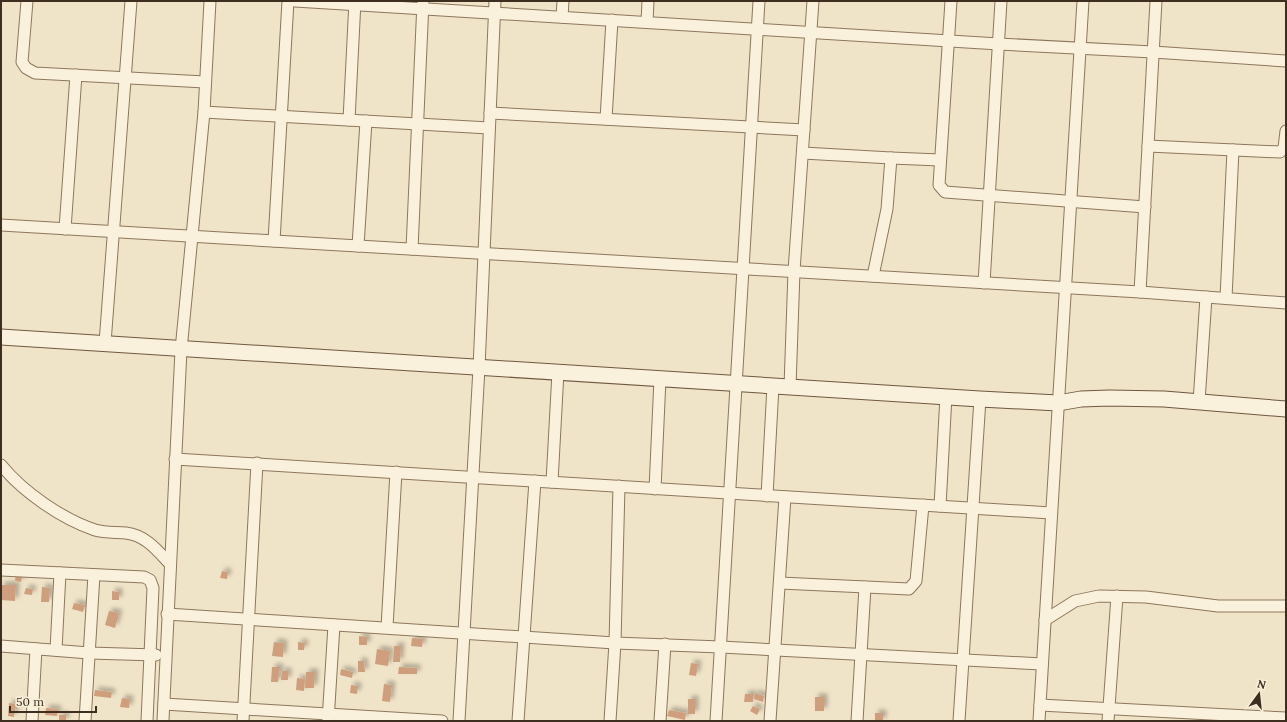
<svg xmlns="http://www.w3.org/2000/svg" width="1287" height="722" viewBox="0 0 1287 722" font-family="Lora,serif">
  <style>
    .building { fill: #cf9f7d; filter: url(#shadow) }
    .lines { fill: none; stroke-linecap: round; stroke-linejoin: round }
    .street-casing { stroke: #8d765c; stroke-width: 13 }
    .secondary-casing { stroke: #6f573f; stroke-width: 17 }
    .street { stroke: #faf1dc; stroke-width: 11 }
    .secondary { stroke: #faf1dc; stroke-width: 15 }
  </style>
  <defs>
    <filter id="shadow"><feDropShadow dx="3.5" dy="-3.5" stdDeviation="2" flood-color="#0004"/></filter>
  </defs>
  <rect width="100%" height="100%" fill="#f0e4c8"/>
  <g class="building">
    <polygon points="16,571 23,572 21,582 15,581"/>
    <polygon points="222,571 228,572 227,579 220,578"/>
    <polygon points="1,585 16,585 15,601 1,600"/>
    <polygon points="42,587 50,588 49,602 41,602"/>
    <polygon points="26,588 33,589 32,595 24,594"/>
    <polygon points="112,591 119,592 119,600 112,600"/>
    <polygon points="74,603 85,605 83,612 72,609"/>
    <polygon points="109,611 119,613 115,628 105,625"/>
    <polygon points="359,636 367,637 367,645 359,645"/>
    <polygon points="412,638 423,639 422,647 411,646"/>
    <polygon points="274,642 284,643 283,657 272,656"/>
    <polygon points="298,642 305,643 304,650 298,650"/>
    <polygon points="394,646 401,646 400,662 393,662"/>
    <polygon points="377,649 390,651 388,666 375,664"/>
    <polygon points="358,661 364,661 365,672 358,672"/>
    <polygon points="691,663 698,664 696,676 689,675"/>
    <polygon points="272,667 280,667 278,682 271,682"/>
    <polygon points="399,667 417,668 417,674 398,674"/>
    <polygon points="341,669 353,672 352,678 340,675"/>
    <polygon points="282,671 288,671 288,680 281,680"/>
    <polygon points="306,672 315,672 314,688 305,688"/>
    <polygon points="297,678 305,679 304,691 296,690"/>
    <polygon points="384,684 392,685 390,702 382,701"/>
    <polygon points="351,685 358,686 357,694 350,693"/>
    <polygon points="95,690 112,692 111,698 94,696"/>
    <polygon points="755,693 764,696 763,702 754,699"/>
    <polygon points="745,694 753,694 753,702 744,702"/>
    <rect x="815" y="697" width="9" height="14"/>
    <polygon points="122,698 130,699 129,708 120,707"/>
    <rect x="688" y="699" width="7" height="15"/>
    <polygon points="9,703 16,704 14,717 8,716"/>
    <polygon points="753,706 760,709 757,715 750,711"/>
    <polygon points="46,708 58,709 57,716 45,715"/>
    <polygon points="669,710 686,713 685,720 667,716"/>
    <rect x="875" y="713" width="8" height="8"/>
    <rect x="59" y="715" width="7" height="6"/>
  </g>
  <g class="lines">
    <g class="street-casing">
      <g id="street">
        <polyline points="27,1 22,62 26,68 35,73 205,82"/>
        <polyline points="295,1 999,44 1153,52 1286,61"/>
        <polyline points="951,1 939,185 945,192 1145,207"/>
        <polyline points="562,17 563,1"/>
        <polyline points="647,22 648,1"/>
        <polyline points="204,112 489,128"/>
        <polyline points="490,113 804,130"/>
        <polyline points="606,119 612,20"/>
        <polyline points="349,120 355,1"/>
        <polyline points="1148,146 1280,152 1284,148 1286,131"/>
        <polyline points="803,153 891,158 887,209 873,276"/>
        <polyline points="891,158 940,160"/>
        <polyline points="1,225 1140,292 1286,303"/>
        <polyline points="65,229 76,75"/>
        <polyline points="274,241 288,1"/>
        <polyline points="358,246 366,121"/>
        <polyline points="412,249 423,2"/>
        <polyline points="984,283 1001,1"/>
        <polyline points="1140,292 1156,1"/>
        <polyline points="1226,298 1233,150"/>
        <polyline points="105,343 131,1"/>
        <polyline points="790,387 794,271 813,1"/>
        <polyline points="1199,402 1206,297"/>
        <polyline points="175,459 1051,513"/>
        <path d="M1 465C23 492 62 519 95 530 105 533 116 532 126 533 145 535 157 550 170 564"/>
        <polyline points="552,482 558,372"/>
        <polyline points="655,489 660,379"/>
        <polyline points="767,496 773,386"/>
        <polyline points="940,506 946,396"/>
        <polyline points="1,570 144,577 150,580 153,588 147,721"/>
        <polyline points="780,583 909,589 916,581 923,505"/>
        <polyline points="167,614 615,643 721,647 1042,664"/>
        <polyline points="1045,620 1075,601 1099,596 1146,597 1218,606 1286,606"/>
        <polyline points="387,627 396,472"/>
        <polyline points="1,646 89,653 156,655"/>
        <polyline points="56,650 60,573"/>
        <polyline points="164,704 442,721"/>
        <polyline points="1040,705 1286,718"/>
        <polyline points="32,721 36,649"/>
        <polyline points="85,721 94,575"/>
        <polyline points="163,721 181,350 204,112 210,1"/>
        <polyline points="243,721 257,463"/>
        <polyline points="328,721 334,625"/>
        <polyline points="459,721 479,368 495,1"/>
        <polyline points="518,721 535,481"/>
        <polyline points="610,721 615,643 619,486"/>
        <polyline points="660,721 665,644"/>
        <polyline points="716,721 759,1"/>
        <polyline points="770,721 785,497"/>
        <polyline points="857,721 865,587"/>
        <polyline points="959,721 980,399"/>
        <polyline points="1039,721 1083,1"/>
        <polyline points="1108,721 1117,596"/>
      </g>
    </g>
    <g class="secondary-casing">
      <polyline id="secondary" points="1,337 980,399 1058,403 1081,399 1109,398 1164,399 1286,409"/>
    </g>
    <use href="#street" class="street"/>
    <use href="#secondary" class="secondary"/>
  </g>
  <rect width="1287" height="722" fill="none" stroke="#3d2e20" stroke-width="4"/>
  <g transform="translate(1259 694) rotate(15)" stroke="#f7eed8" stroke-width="3" paint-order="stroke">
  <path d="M0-3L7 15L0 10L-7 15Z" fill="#3d2e20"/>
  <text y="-6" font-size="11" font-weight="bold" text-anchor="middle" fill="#3d2e20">N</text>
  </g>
  <path d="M10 706v6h86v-6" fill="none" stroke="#3d2e20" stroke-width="2"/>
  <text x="16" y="706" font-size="12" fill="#3d2e20" stroke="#f7eed8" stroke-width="3" paint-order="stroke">50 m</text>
</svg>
